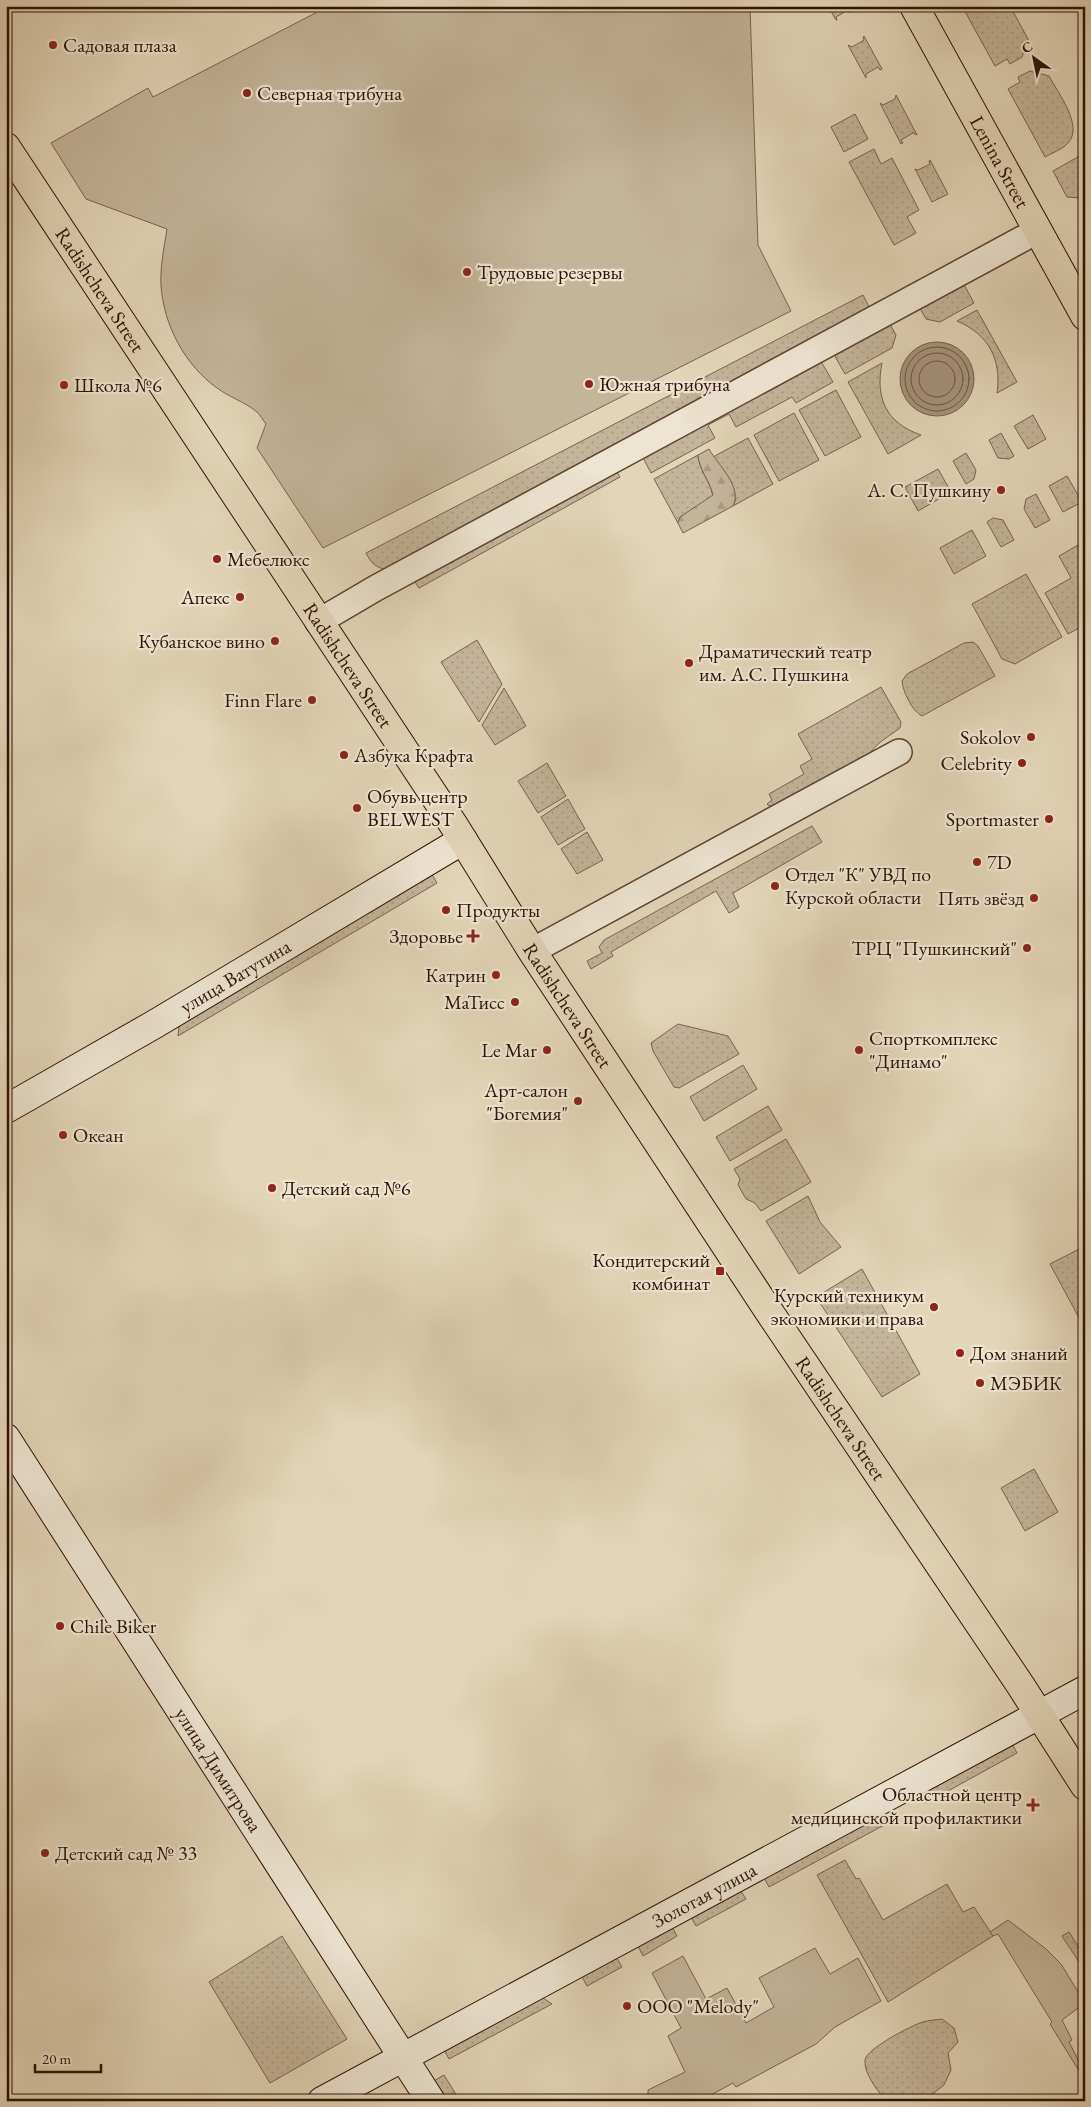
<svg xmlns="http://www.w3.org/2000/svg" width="1091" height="2107" viewBox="0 0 1091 2107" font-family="'EB Garamond',serif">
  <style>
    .grass { fill: url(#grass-dots); stroke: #796250 }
    .forest { fill: url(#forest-firs); stroke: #796250 }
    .green { fill: #c4b49a; stroke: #796250 }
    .water { fill: #a5927b; stroke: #755e4c }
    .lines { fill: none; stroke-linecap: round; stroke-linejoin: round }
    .shore { stroke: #6a5240; stroke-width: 1 }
    .street-casing { stroke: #5b4232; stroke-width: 28 }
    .secondary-casing { stroke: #2e1105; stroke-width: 30 }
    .primary-casing { stroke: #2e1105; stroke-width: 30 }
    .street { stroke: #ede4d1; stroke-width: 25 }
    .secondary { stroke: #ede4d1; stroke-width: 28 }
    .primary { stroke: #e3d5b8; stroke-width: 28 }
    .poi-dot { fill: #8f2418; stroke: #ede4d1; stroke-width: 2 }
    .labels { text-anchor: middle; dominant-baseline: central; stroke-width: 4.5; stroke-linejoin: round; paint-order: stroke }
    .poi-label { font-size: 20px; fill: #2e1105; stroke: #ede4d1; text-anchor: start }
    .street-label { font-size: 20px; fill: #2e1105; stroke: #ede4d1 }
  </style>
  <defs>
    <pattern id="grass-dots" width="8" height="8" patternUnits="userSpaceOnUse" patternTransform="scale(1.25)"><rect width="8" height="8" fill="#c4b49a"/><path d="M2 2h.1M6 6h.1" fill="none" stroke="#a99a83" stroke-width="1.8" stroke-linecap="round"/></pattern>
    <pattern id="forest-firs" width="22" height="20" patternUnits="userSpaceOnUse" patternTransform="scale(1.25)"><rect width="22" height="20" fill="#c4b49a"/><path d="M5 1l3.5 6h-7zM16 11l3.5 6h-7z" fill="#a99a83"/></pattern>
  </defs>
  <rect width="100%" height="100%" fill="#e3d5b8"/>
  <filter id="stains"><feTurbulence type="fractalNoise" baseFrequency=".004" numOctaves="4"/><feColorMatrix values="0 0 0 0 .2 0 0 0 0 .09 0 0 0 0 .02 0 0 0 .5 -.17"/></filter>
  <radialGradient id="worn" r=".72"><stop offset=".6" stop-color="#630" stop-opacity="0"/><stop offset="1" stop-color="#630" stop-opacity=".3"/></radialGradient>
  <g class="grass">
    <polygon points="828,6 848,6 851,12 850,13 848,10 836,17 837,20 836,20"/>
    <polygon points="962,6 1010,6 1028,39 1022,57 1010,64 1007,59 995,66"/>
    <polygon points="864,36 882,69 880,70 878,67 866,74 866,78 848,45 852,47 864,40 863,37"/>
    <path d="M1030 71 1049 76C1058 93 1084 126 1068 143 1063 149 1052 153 1045 157L1008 89 1020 82 1018 77Z"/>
    <polygon points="896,95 917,135 913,133 901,140 903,143 901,144 880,103 883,105 895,99"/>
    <polygon points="855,114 868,139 844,152 831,127"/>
    <polygon points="874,149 881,164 892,158 919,210 907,217 916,233 894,245 849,162"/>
    <polygon points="1085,153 1085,202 1080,198 1067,197 1053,171"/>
    <polygon points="930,160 948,194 932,202 915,169 918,170 930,164 929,161"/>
    <polygon points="962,281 974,303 940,322 926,319 918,305"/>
    <path d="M863 295 871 311 388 570C376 568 371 563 366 553Z"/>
    <path d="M977 310 1017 382 997 393C1002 359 988 334 957 321Z"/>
    <polygon points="888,321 896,335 892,348 845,374 832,351"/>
    <polygon points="819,358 833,382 796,403 792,397 736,427 729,414 708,425 715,438 651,473 641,454"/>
    <path d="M882 363C875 398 886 423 921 435L888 454 848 382Z"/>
    <polygon points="836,390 861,437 825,456 799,410"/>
    <polygon points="794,413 819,460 779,481 754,435"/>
    <polygon points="1033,415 1046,439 1028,449 1014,426"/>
    <polygon points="1001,433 1014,456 1009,459 998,458 989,440"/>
    <polygon points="748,438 773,484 733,506 736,499 713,457"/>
    <polygon points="966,453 976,470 974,479 966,484 953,461"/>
    <path d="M698 455C699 470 710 481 713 496L680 517 678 523 654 479Z"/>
    <polygon points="615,469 620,477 419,588 415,582 415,577"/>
    <polygon points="938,469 951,492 918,511 905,487"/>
    <polygon points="1067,476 1082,502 1063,512 1049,486"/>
    <polygon points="1036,494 1050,520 1035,528 1024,509 1026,499"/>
    <polygon points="993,518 1003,520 1014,540 1001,547 987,522"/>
    <polygon points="972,530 986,556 954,574 940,548"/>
    <polygon points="1085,541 1085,625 1068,634 1045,593 1071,578 1059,556"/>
    <polygon points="1026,574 1062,637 1015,664 1002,659 972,604"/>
    <polygon points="477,640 502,684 479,722 441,662"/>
    <path d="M973 642 978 646 995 676 922 716C912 711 903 692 902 681L907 674 964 643Z"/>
    <polygon points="881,687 901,722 900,728 879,743 859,764 778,809 768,805 767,804 772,800 769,794 804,774 800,766 812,759 798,734"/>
    <polygon points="504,688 526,726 495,745 482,725"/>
    <polygon points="547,763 566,796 538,813 518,781"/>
    <polygon points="568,799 585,829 558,845 541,817"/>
    <polygon points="812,826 822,842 733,893 739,907 729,913 716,891 611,952 613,956 591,969 587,961 602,953 599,947 604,940"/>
    <polygon points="587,832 603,860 577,874 561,849"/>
    <polygon points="431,873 437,883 178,1036 179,1027 190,1015"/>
    <polygon points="678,1024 728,1036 739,1054 679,1088 674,1087 653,1051 651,1043"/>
    <polygon points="743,1065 757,1089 704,1121 690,1097"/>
    <polygon points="768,1106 782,1130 730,1161 716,1137"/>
    <polygon points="786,1139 811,1182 761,1211 755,1203 746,1199 738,1185 740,1179 734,1169"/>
    <polygon points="808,1196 820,1222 841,1247 799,1274 766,1221"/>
    <polygon points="1085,1246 1085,1329 1050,1264"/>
    <polygon points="862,1269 920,1374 882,1397 816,1297"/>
    <polygon points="1034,1469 1058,1512 1025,1531 1001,1488"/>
    <polygon points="1011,1742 1017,1753 926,1803 920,1792"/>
    <polygon points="881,1812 888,1823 769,1887 763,1876"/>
    <polygon points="845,1860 856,1879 859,1878 883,1920 947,1884 963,1912 974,1907 993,1936 888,2002 817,1875"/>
    <polygon points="739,1888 746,1899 696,1926 690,1915"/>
    <polygon points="671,1925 677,1936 643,1956 637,1944"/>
    <polygon points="1069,1932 1081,1951 1085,1949 1085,1971 1062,1936"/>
    <polygon points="282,1936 347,2039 270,2083 209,1982"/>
    <polygon points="615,1955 622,1967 587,1986 581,1975"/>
    <polygon points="540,1996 552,2004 449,2059 443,2048"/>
    <path d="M942 2019 954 2028 958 2042 948 2053 951 2070 944 2085 925 2100 888 2101 884 2098C876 2089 864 2073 865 2060 866 2049 912 2025 923 2022 929 2020 936 2020 942 2019Z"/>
    <polygon points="444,2075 460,2101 446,2101 434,2081"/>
  </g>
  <path class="forest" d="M709 449C718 465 743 487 733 506L683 533 678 523 680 517 713 495C710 481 699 470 698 455Z"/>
  <g class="green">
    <path d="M329 6H750L758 245 791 311 323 548 257 448 266 424C263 420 260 415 257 412 245 402 229 397 217 388 185 365 164 326 161 286 160 267 164 248 167 229L86 199 51 143 148 88 153 97Z"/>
    <polygon points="1008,1920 1046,1949 1061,1964 1085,2003 1062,2020 1072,2040 1069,2042 1084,2071 1081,2074 1050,2024 1052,2022 998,1934 993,1936 990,1932"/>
    <polygon points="815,1948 830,1974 858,1958 881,2001 835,2027 816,2044 736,2087 733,2083 700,2101 643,2101 648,2098 648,2090 685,2072 668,2036 681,2028 652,1973 683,1956 706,1999 727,1988 746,2023 774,2007 759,1978"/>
  </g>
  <circle class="water" cx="937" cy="379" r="37"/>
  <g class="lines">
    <g class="shore">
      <circle cx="937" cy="379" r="32"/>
      <circle cx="937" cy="379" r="26"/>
      <circle cx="937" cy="379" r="18"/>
    </g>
    <g class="street-casing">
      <g id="street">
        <polyline points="318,622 376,588 1037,231"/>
        <polyline points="532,951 899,752"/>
      </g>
    </g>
    <g class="secondary-casing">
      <g id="secondary">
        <path id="s1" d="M6 1109 155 1024 463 840"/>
        <path id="s2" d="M6 1438 431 2101"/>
        <path id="s3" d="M322 2101 1085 1690"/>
      </g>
    </g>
    <g class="primary-casing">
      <g id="primary">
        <path id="s4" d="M914 6 1085 316"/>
        <path id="s5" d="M6 147 453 824 532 951 768 1310 1021 1686 1085 1786"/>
      </g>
    </g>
    <use href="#street" class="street"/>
    <use href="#secondary" class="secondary"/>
    <use href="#primary" class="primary"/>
  </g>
  <g class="poi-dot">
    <circle cx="53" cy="45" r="5"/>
    <circle cx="247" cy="93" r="5"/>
    <circle cx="467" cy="272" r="5"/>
    <circle cx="589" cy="384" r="5"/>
    <circle cx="64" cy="385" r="5"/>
    <circle cx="1001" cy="490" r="5"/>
    <circle cx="217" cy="559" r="5"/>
    <circle cx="240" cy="597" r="5"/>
    <circle cx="275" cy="641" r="5"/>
    <circle cx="689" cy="663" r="5"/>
    <circle cx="312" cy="700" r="5"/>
    <circle cx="1031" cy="737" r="5"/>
    <circle cx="344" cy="755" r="5"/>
    <circle cx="1022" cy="763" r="5"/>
    <circle cx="357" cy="808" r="5"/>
    <circle cx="1049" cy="819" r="5"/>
    <circle cx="977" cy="862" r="5"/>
    <circle cx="775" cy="886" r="5"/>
    <circle cx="1034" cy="898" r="5"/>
    <circle cx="446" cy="910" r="5"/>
    <path d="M470.5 928.5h5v5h5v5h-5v5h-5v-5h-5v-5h5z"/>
    <circle cx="1027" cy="948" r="5"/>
    <circle cx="496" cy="975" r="5"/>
    <circle cx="515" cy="1002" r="5"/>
    <circle cx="547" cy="1050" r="5"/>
    <circle cx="859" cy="1050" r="5"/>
    <circle cx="578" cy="1101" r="5"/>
    <circle cx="63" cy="1135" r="5"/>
    <circle cx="272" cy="1188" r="5"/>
    <rect x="715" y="1266" width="10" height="10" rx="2.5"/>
    <circle cx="934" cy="1307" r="5"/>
    <circle cx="960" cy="1353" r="5"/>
    <circle cx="980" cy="1383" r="5"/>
    <circle cx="60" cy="1626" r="5"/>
    <path d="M1030.5 1797.5h5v5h5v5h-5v5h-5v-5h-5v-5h5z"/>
    <circle cx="45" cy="1853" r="5"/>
    <circle cx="627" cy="2006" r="5"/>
  </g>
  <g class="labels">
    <g class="poi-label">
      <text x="63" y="45">Садовая плаза</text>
      <text x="257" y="93">Северная трибуна</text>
      <text x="477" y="272">Трудовые резервы</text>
      <text x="599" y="384">Южная трибуна</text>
      <text x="74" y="385">Школа №6</text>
      <text x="991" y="490" text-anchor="end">А. С. Пушкину</text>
      <text x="227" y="559">Мебелюкс</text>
      <text x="230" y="597" text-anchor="end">Апекс</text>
      <text x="265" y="641" text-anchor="end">Кубанское вино</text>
      <text x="699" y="651">Драматический театр<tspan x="699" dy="23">им. А.С. Пушкина</tspan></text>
      <text x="302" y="700" text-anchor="end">Finn Flare</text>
      <text x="1021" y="737" text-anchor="end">Sokolov</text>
      <text x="354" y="755">Азбука Крафта</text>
      <text x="1012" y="763" text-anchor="end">Celebrity</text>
      <text x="367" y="796">Обувь центр<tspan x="367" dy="23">BELWEST</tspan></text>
      <text x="1039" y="819" text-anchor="end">Sportmaster</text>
      <text x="987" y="862">7D</text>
      <text x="785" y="874">Отдел "К" УВД по<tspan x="785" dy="23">Курской области</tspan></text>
      <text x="1024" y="898" text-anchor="end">Пять звёзд</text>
      <text x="456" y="910">Продукты</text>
      <text x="463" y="936" text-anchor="end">Здоровье</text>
      <text x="1017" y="948" text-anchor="end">ТРЦ "Пушкинский"</text>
      <text x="486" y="975" text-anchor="end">Катрин</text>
      <text x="505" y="1002" text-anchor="end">МаТисс</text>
      <text x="869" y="1038">Спорткомплекс<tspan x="869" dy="23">"Динамо"</tspan></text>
      <text x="537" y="1050" text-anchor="end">Le Mar</text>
      <text x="568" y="1090" text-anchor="end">Арт-салон<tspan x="568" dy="23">"Богемия"</tspan></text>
      <text x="73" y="1135">Океан</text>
      <text x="282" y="1188">Детский сад №6</text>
      <text x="710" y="1260" text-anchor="end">Кондитерский<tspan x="710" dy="23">комбинат</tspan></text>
      <text x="924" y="1295" text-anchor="end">Курский техникум<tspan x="924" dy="23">экономики и права</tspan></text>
      <text x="970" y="1353">Дом знаний</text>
      <text x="990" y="1383">МЭБИК</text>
      <text x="70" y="1626">Chile Biker</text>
      <text x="1022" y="1794" text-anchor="end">Областной центр<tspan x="1022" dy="23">медицинской профилактики</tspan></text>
      <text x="55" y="1853">Детский сад № 33</text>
      <text x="637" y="2006">ООО "Melody"</text>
    </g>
    <g class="street-label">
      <text stroke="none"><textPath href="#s4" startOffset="178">Lenina Street</textPath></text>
      <text stroke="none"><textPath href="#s5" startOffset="171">Radishcheva Street</textPath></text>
      <text stroke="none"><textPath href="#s5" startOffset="621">Radishcheva Street</textPath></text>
      <text stroke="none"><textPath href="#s1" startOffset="265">улица Ватутина</textPath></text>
      <text stroke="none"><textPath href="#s5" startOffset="1026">Radishcheva Street</textPath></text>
      <text stroke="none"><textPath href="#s5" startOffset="1521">Radishcheva Street</textPath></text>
      <text stroke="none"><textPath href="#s2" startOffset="394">улица Димитрова</textPath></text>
      <text stroke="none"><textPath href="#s3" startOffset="434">Золотая улица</textPath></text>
    </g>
  </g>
  <rect width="1091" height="2107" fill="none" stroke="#e3d5b8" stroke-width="25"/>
  <rect x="8" y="8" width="1076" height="2092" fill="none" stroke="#2e1105" stroke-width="2.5"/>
  <rect x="12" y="12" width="1066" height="2082" fill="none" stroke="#2e1105"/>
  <g transform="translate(1034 58) rotate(327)" stroke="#ede4d1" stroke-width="4" paint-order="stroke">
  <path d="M0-4L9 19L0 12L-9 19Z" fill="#2e1105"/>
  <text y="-8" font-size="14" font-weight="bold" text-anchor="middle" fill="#2e1105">С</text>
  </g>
  <path d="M35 2064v8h66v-8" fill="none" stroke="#2e1105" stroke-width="2.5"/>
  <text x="42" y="2064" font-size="15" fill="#2e1105" stroke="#ede4d1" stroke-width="4" paint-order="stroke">20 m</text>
  <rect width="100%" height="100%" filter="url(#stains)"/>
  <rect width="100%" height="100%" fill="url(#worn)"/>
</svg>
